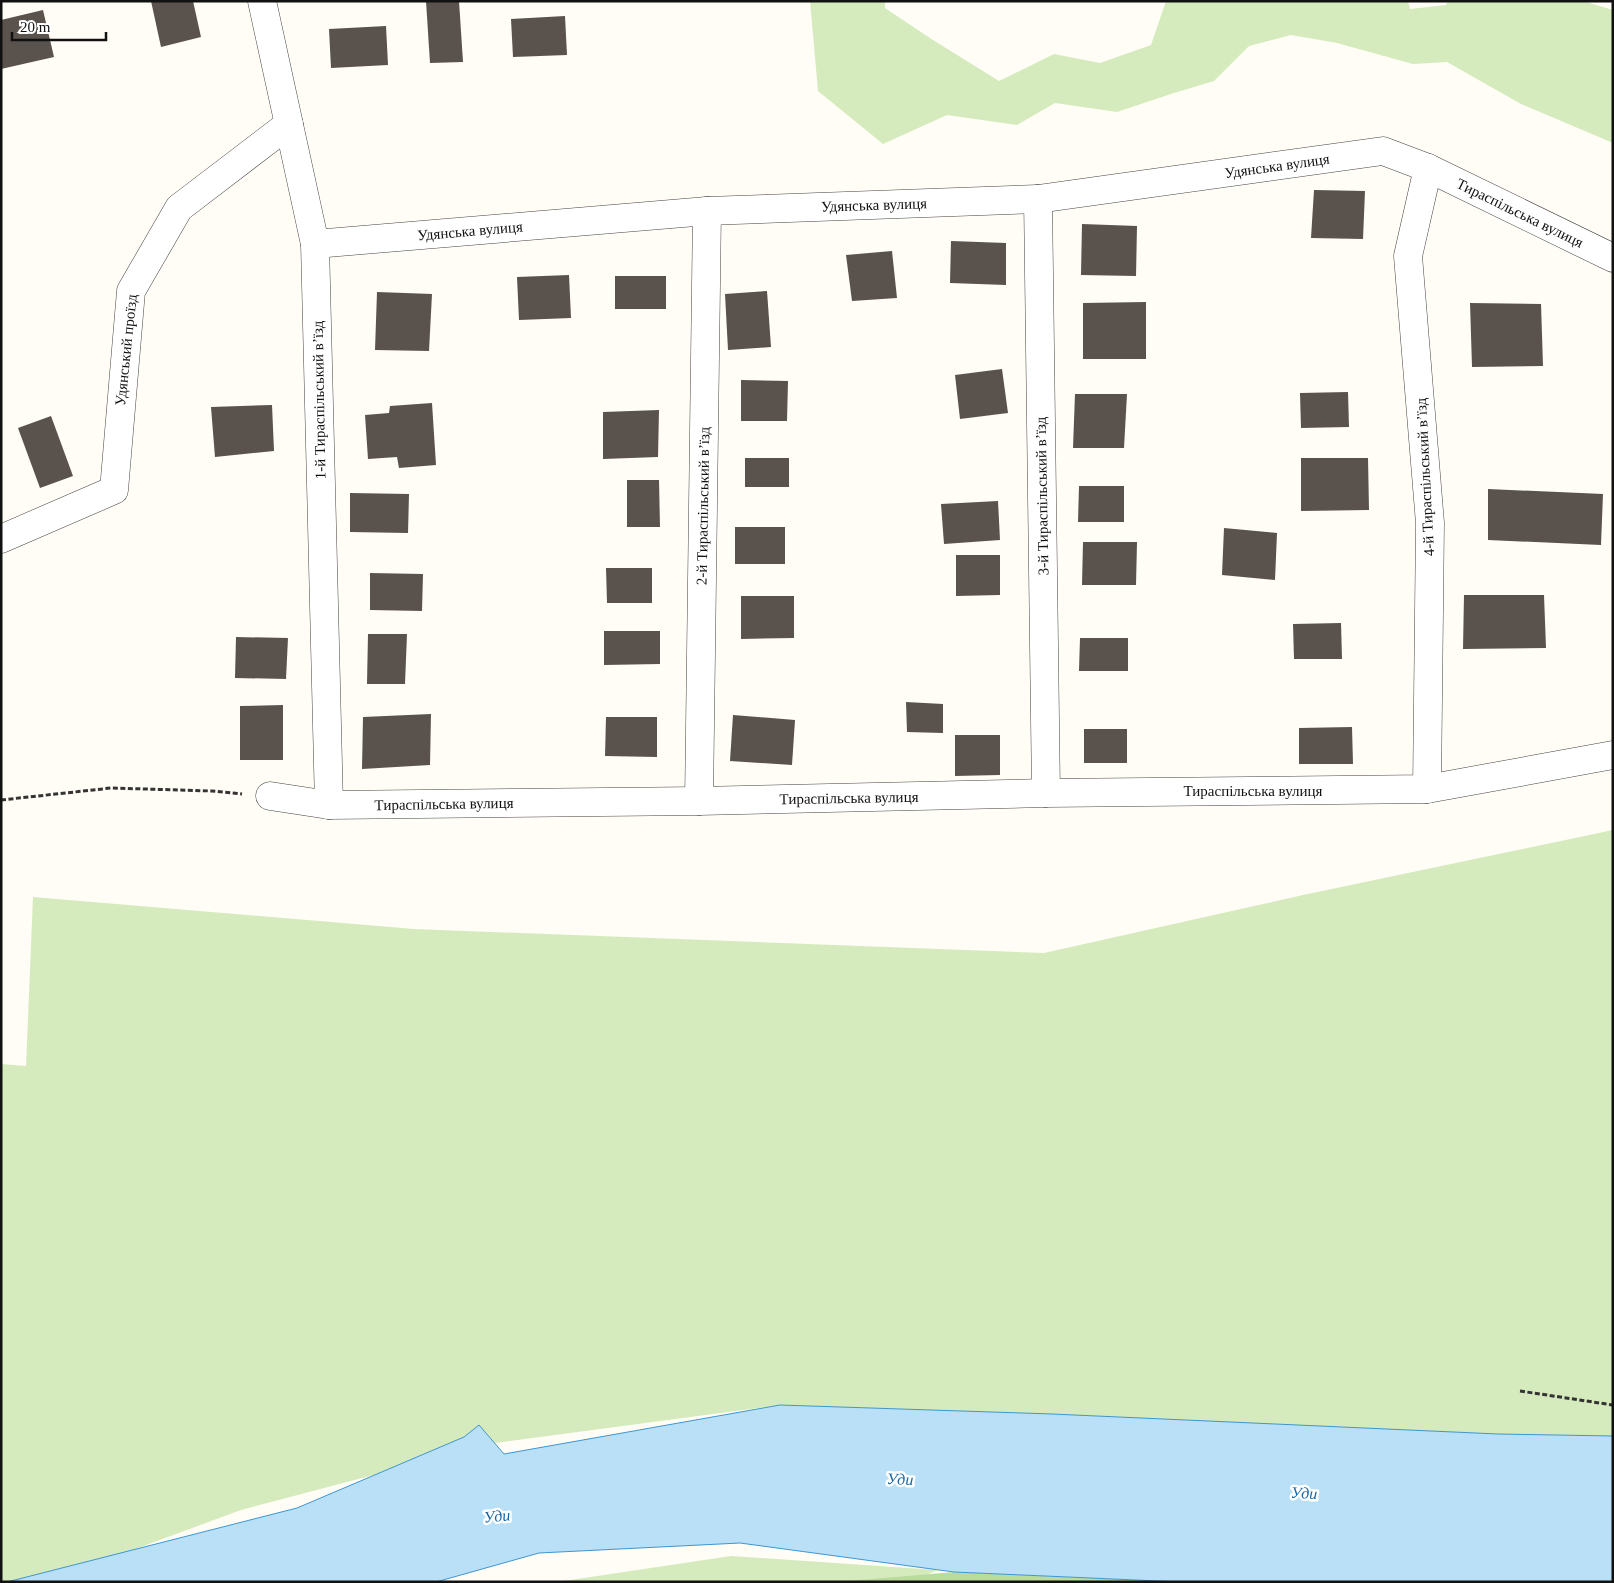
<svg xmlns="http://www.w3.org/2000/svg" width="1614" height="1583" viewBox="0 0 1614 1583" font-family="'Times New Roman',serif">
  <style>
    .green { fill: #d5ebbd }
    .forest { fill: #b9dc9c }
    .water { fill: #b9e0f7; stroke: #3f96cf }
    .building { fill: #5a524d }
    .lines { fill: none; stroke-linecap: round; stroke-linejoin: round }
    .minor-casing { stroke: #444; stroke-width: 29 }
    .path { stroke: #333; stroke-width: 3; stroke-dasharray: 5 2.5; stroke-linecap: butt }
    .minor { stroke: #fff; stroke-width: 28 }
    .labels { text-anchor: middle; dominant-baseline: central; stroke-width: 5; stroke-linejoin: round; paint-order: stroke }
    .street-label { font-size: 15px; fill: #111; stroke: #fff }
    .water-label { font-size: 16px; font-style: italic; fill: #1768a6; stroke: #fff }
  </style>
  <rect width="100%" height="100%" fill="#fffdf5"/>
  <g class="green">
    <polygon points="810,1 885,1 885,8 933,40 999,81 1054,54 1100,63 1151,45 1166,1 1408,1 1410,9 1446,5 1448,1 1583,1 1613,10 1613,143 1521,104 1447,62 1413,64 1337,43 1291,35 1249,46 1214,81 1174,93 1117,112 1055,103 1017,125 947,115 883,144 818,91"/>
    <polygon points="1613,830 1613,1444 780,1405 495,1443 241,1510 46,1582 1,1582 1,1064 26,1066 33,897 414,929 1044,953 1303,895"/>
    <polygon points="731,1556 938,1570 910,1582 557,1582"/>
  </g>
  <polygon class="forest" points="954,1572 1181,1582 837,1582"/>
  <polygon class="water" points="780,1405 1052,1414 1498,1434 1613,1436 1613,1582 1181,1582 954,1572 740,1543 539,1553 436,1582 7,1582 297,1508 464,1437 479,1425 504,1454"/>
  <g class="building">
    <polygon points="151,1 193,1 201,37 161,47"/>
    <polygon points="426,1 459,1 463,62 430,63"/>
    <polygon points="43,10 54,57 1,69 1,20"/>
    <polygon points="565,16 567,55 513,57 511,19"/>
    <polygon points="386,26 388,65 331,68 329,29"/>
    <polygon points="1314,190 1365,191 1363,239 1311,238"/>
    <polygon points="1082,224 1137,226 1136,276 1081,275"/>
    <polygon points="951,241 1006,243 1006,285 950,283"/>
    <polygon points="892,251 897,298 852,301 846,255"/>
    <polygon points="569,275 571,318 519,320 517,277"/>
    <rect x="615" y="276" width="51" height="33"/>
    <polygon points="767,291 771,347 728,350 725,294"/>
    <polygon points="377,292 432,294 429,351 375,350"/>
    <polygon points="1146,302 1146,359 1083,359 1083,303"/>
    <polygon points="1470,303 1541,304 1543,366 1472,367"/>
    <polygon points="1002,369 1008,413 960,419 955,375"/>
    <polygon points="741,380 788,381 787,421 741,421"/>
    <polygon points="1348,392 1349,427 1301,428 1300,393"/>
    <polygon points="1075,394 1127,394 1124,448 1073,448"/>
    <polygon points="432,403 436,465 399,468 397,457 368,459 365,415 389,413 390,406"/>
    <polygon points="272,405 274,451 215,457 211,407"/>
    <polygon points="659,410 658,457 603,459 603,412"/>
    <polygon points="51,416 73,476 40,488 18,428"/>
    <rect x="745" y="458" width="44" height="29"/>
    <polygon points="1301,458 1368,458 1369,510 1301,511"/>
    <polygon points="627,480 659,480 660,527 627,527"/>
    <polygon points="1079,486 1124,486 1124,522 1078,522"/>
    <polygon points="1488,489 1603,494 1601,545 1488,540"/>
    <polygon points="350,493 409,494 408,533 350,532"/>
    <polygon points="998,501 1000,540 944,544 941,504"/>
    <rect x="735" y="527" width="50" height="37"/>
    <polygon points="1224,528 1277,533 1275,580 1222,575"/>
    <polygon points="1083,542 1137,542 1136,585 1082,585"/>
    <polygon points="956,555 1000,555 1000,595 956,596"/>
    <polygon points="606,568 652,568 652,603 607,603"/>
    <polygon points="370,573 423,574 422,611 370,610"/>
    <polygon points="1464,595 1544,595 1546,648 1463,649"/>
    <polygon points="741,596 794,596 794,638 741,639"/>
    <polygon points="1341,623 1342,659 1294,659 1293,624"/>
    <polygon points="604,631 660,631 660,664 604,665"/>
    <polygon points="368,634 407,634 405,684 367,684"/>
    <polygon points="236,637 288,638 286,679 235,678"/>
    <polygon points="1080,638 1128,638 1128,671 1079,671"/>
    <polygon points="906,702 943,704 943,733 907,732"/>
    <polygon points="283,705 283,760 240,760 240,706"/>
    <polygon points="431,714 430,765 362,769 363,717"/>
    <polygon points="733,715 795,720 792,765 730,761"/>
    <polygon points="606,717 657,717 657,757 605,756"/>
    <polygon points="1352,727 1353,764 1299,764 1299,728"/>
    <rect x="1084" y="729" width="43" height="34"/>
    <polygon points="955,735 1000,735 1000,775 955,776"/>
  </g>
  <g class="lines">
    <g class="minor-casing">
      <g id="minor">
        <polyline points="262,1 315,244 329,805"/>
        <polyline points="1038,199 1046,793"/>
        <polyline points="315,244 707,211 1038,199 1383,151 1428,168 1613,258"/>
        <polyline points="1,539 114,490 131,291 179,208 289,124"/>
        <polyline points="1427,789 1430,523 1408,256 1428,168"/>
        <polyline points="270,796 329,805 699,801 1046,793 1427,789 1613,755"/>
        <polyline points="699,801 707,211"/>
      </g>
    </g>
    <g class="path">
      <polyline points="1,800 111,788 212,791 242,794"/>
      <polyline points="1520,1391 1613,1405"/>
    </g>
    <use href="#minor" class="minor"/>
  </g>
  <g class="labels">
    <g class="street-label">
      <text transform="translate(1277 166) rotate(-8)">Удянська вулиця</text>
      <text transform="translate(874 205) rotate(-2)">Удянська вулиця</text>
      <text transform="translate(1520 213) rotate(26)">Тираспільська вулиця</text>
      <text transform="translate(470 231) rotate(-5)">Удянська вулиця</text>
      <text transform="translate(126 350) rotate(-84)">Удянський проїзд</text>
      <text transform="translate(319 400) rotate(-91)">1-й Тираспільський в’їзд</text>
      <text transform="translate(1425 477) rotate(-93)">4-й Тираспільський в’їзд</text>
      <text transform="translate(1042 496) rotate(-91)">3-й Тираспільський в’їзд</text>
      <text transform="translate(703 506) rotate(-89)">2-й Тираспільський в’їзд</text>
      <text x="1253" y="791">Тираспільська вулиця</text>
      <text transform="translate(849 798) rotate(-1)">Тираспільська вулиця</text>
      <text transform="translate(444 804) rotate(-1)">Тираспільська вулиця</text>
    </g>
    <g class="water-label">
      <text transform="translate(900 1479) rotate(2)">Уди</text>
      <text transform="translate(1304 1493) rotate(3)">Уди</text>
      <text transform="translate(497 1516) rotate(-6)">Уди</text>
    </g>
  </g>
  <rect width="1614" height="1583" fill="none" stroke="#111111" stroke-width="5"/>
  <path d="M12 32v8h94v-8" fill="none" stroke="#111111" stroke-width="2.5"/>
  <text x="20" y="32" font-size="15" fill="#111111" stroke="#ffffff" stroke-width="4" paint-order="stroke">20 m</text>
</svg>
